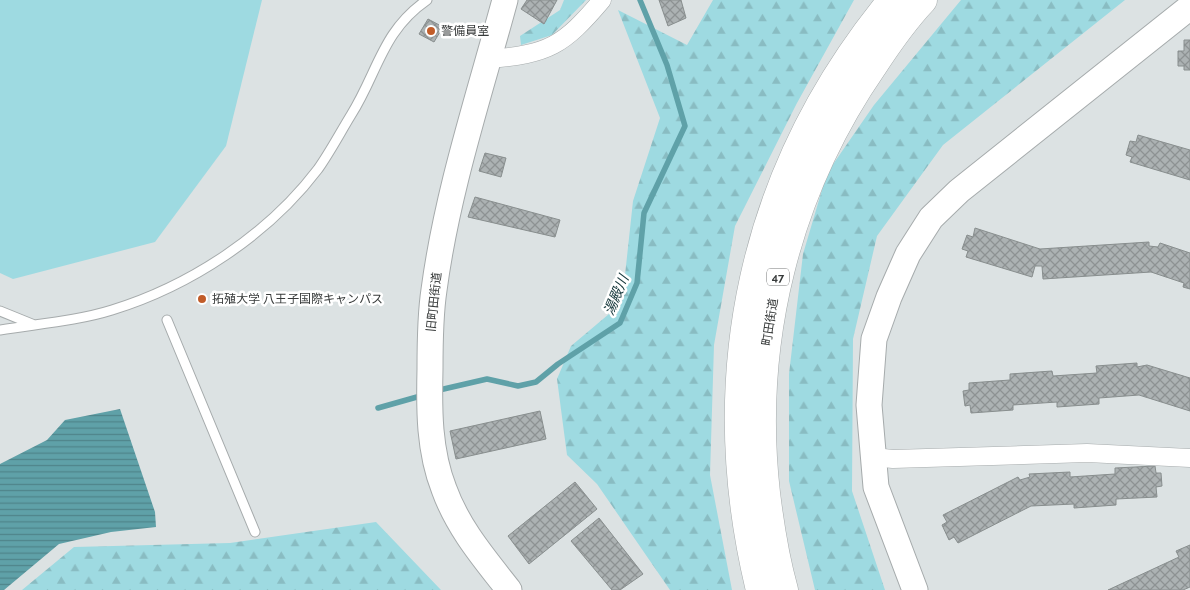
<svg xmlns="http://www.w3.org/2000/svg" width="1190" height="590" viewBox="0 0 1190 590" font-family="Raleway,'Noto Sans JP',sans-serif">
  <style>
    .forest { fill: url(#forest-firs) }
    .garden { fill: #9edae1 }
    .water { fill: url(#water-rules) }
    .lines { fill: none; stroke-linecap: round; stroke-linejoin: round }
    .stream { stroke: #5fa1a8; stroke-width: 5.5 }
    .building { fill: url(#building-cross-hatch); stroke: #888e8e }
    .lane-casing { stroke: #a6abac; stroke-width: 11 }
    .street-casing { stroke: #a6abac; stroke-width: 19 }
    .secondary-casing { stroke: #a6abac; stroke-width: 27 }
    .primary-casing { stroke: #a6abac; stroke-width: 29 }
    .lane { stroke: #fff; stroke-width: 9 }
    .street { stroke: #fff; stroke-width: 18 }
    .secondary { stroke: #fff; stroke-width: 25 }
    .primary { stroke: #fff; stroke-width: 28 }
    .poi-dot { fill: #c15c29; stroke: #fff; stroke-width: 2 }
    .labels { text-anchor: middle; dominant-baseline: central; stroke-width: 5; stroke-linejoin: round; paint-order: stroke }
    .shield { fill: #fff; stroke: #737575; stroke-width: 1 }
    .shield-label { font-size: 11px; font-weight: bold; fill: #373a3a }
    .poi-label { font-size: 12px; fill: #373a3a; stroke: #fff; text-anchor: start }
    .street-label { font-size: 12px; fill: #373a3a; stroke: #fff }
    .water-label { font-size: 14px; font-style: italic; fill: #123438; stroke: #fff }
  </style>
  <defs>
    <pattern id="forest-firs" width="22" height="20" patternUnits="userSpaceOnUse" patternTransform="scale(1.25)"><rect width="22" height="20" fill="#9edae1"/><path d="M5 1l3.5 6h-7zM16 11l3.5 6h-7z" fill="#89bcc2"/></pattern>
    <pattern id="water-rules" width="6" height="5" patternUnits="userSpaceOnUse" patternTransform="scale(1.25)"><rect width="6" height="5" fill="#5fa1a8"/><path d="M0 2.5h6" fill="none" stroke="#4f848a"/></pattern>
    <pattern id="building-cross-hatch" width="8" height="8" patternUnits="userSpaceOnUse" patternTransform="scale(1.25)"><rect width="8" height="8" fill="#acb2b3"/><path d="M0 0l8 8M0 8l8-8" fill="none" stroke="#8d9293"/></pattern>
  </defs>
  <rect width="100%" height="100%" fill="#dce2e3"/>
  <g class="forest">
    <polygon points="564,0 586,0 552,35 521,45 520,36 560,10"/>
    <polygon points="713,0 854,0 797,103 735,226 714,345 710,475 732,590 670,590 597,484 567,455 557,379 571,346 622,303 633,201 660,118 618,10 687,45"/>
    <polygon points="961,0 1125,0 943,145 877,236 853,339 852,491 885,590 815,590 789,481 789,374 803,254 827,173 874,105"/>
    <polygon points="376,522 441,590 22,590 74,547 230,543"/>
  </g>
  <polygon class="garden" points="0,0 262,0 226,146 155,242 13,279 0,273"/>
  <polygon class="water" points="120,409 155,512 156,527 111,532 59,544 4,590 0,590 0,464 47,440 65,420"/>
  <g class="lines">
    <g class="stream">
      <polyline points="435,391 487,379 518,386 536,382 558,364 620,323 637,283 644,213 685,126 667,65 640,0"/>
      <polyline points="378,408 424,395"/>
    </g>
  </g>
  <g class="building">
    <polygon points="527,0 557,0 544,24 521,9"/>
    <polygon points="659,0 681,0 686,18 668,26"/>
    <polygon points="428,19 443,27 434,42 419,34"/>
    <polygon points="1184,40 1190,40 1190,70 1184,70 1184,66 1178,66 1178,51 1184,51"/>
    <polygon points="1138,135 1190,150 1190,180 1130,162 1132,157 1126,155 1130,141 1136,142"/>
    <polygon points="485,153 506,158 501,177 479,171"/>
    <polygon points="475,197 560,220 555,237 468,217"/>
    <polygon points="975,228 1040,249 1149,242 1149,246 1158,247 1160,243 1190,253 1190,289 1183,287 1184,283 1151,272 1043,279 1042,266 1035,266 1032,277 966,257 968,251 962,249 967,235 973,237"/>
    <polygon points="1137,363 1137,367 1147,365 1190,378 1190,411 1139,395 1099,398 1099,404 1057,407 1057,402 1013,405 1013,410 971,413 970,405 965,406 963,391 969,390 969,383 1010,380 1010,374 1052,371 1053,376 1097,373 1096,366"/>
    <polygon points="540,411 546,439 456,459 450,431"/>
    <polygon points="1155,466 1156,473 1161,473 1162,486 1156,487 1157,497 1116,499 1116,505 1074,508 1074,504 1031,506 958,543 954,537 949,540 942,525 947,522 943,515 1018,477 1020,480 1030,477 1029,474 1070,472 1070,477 1115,474 1115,468"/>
    <polygon points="575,482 597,509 529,564 508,536"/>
    <polygon points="599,518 643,574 620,590 612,590 571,541"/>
    <polygon points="1190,545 1190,587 1183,590 1108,590 1179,557 1176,551"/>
  </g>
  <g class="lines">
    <g class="lane-casing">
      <g id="lane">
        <polyline points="0,311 32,324"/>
        <polyline points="167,320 255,532"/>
        <path d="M0 330C36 324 77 321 112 310 190 286 268 235 318 169 330 152 340 133 351 115 378 72 382 31 427 0"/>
      </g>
    </g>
    <g class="street-casing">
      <g id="street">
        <path d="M489 59C549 54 563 46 602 0"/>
        <polyline points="873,457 893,459 1087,453 1190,458"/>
      </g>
    </g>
    <g class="secondary-casing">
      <g id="secondary">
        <path d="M505 0C479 96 447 192 434 290 430 316 430 343 430 369 429 410 429 451 444 489 458 528 484 558 509 590"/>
        <polyline points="915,590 876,487 869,405 874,339 889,297 908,254 931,218 959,191 1190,7"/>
      </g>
    </g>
    <g class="primary-casing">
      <g id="primary">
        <path d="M760 590C708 376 752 170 892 0"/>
        <path d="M784 590C775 558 770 526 766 493 749 342 786 192 873 66 888 43 904 20 923 0"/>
      </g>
    </g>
    <use href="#lane" class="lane"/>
    <use href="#street" class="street"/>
    <use href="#secondary" class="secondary"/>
    <use href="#primary" class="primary"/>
  </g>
  <g class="poi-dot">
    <circle cx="431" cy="31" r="5"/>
    <circle cx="202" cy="299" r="5"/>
  </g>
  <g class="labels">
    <rect class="shield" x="767" y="268.5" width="22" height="17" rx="4"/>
    <g class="shield-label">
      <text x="778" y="277">47</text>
    </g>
    <g class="poi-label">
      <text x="441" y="31">警備員室</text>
      <text x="212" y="299">拓殖大学 八王子国際キャンパス</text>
    </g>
    <g class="street-label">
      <text transform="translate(434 302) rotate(-84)">旧町田街道</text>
      <text transform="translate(770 322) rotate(-81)">町田街道</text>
    </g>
    <g class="water-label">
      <text transform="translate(616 295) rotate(-67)">湯殿川</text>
    </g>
  </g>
</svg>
